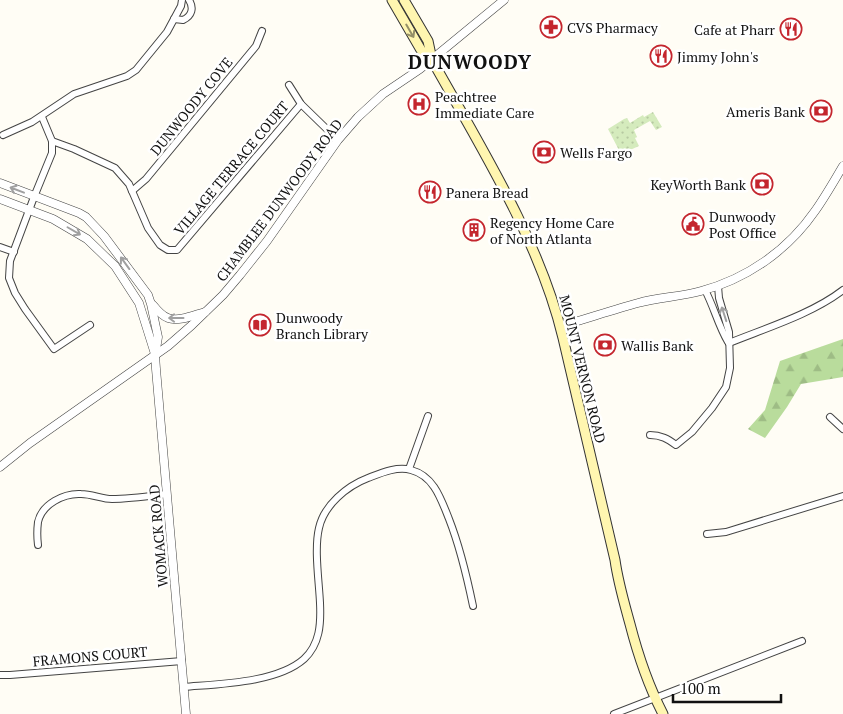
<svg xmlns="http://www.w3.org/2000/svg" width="843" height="714" viewBox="0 0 843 714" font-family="'PT Serif',serif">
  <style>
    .grass { fill: url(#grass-dots) }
    .forest { fill: url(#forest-firs) }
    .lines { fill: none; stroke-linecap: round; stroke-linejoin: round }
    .minor-casing { stroke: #444; stroke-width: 8 }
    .tertiary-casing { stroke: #444; stroke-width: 9 }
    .secondary-casing { stroke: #333; stroke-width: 11 }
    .minor { stroke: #fff; stroke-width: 6 }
    .tertiary { stroke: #fff; stroke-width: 8 }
    .secondary { stroke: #fff6b0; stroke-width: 9 }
    .oneway { stroke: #948f68 }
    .oneway2 { stroke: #a0a0a0 }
    .labels { text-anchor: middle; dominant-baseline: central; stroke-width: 5; stroke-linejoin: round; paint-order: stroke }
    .poi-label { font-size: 14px; fill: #111; stroke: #fff; text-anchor: start }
    .street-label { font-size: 14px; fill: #111; stroke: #fff }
    .district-label { font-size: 19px; font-weight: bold; letter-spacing: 1px; fill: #111; stroke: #fff }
  </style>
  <defs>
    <pattern id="grass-dots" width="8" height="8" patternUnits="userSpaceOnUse" patternTransform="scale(1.25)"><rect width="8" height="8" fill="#d5ebbd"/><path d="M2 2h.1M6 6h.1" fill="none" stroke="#b6c8a1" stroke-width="1.8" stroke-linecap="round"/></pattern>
    <pattern id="forest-firs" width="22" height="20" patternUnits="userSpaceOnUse" patternTransform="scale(1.25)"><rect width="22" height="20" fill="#b9dc9c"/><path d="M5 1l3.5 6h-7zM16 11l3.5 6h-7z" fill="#9ebc85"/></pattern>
  </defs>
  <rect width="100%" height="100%" fill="#fffdf5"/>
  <polygon class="grass" points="653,112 662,127 656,130 650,121 634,130 637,137 635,138 639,146 621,154 608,129 624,119 627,118 630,123 643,115 644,117"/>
  <polygon class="forest" points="843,339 843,377 801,384 787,407 765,438 748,429 765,410 780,361"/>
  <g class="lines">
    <g class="minor-casing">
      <g id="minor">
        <path d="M174 19 183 20C192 16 194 8 189 0"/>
        <polyline points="289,85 301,104 338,140"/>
        <polyline points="42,117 52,141 52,153 34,197 10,261 9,278 15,293 25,309 54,349 90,325"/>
        <polyline points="3,135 32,122 74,94 127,76 136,70 167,32 181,6 182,0"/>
        <polyline points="52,141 74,149 115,168 129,184 148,228 160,245 168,250 177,250 301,104"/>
        <polyline points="132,191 146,179 256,46 262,31"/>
        <polyline points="0,247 14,252"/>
        <path d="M705 290C714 307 718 325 728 342"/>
        <path d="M729 343C766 328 812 314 843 290"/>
        <polyline points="830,417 843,429"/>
        <path d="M650 435C661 435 668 439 676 445L692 432 712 408 726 387 730 368 729 332 719 298 718 286"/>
        <polyline points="409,469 428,416"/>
        <polyline points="707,534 726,532 843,496"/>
        <path d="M38 545C37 537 37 530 38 522 42 504 64 493 81 494 92 494 102 499 112 499 128 499 150 496 166 494"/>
        <polyline points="0,675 10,675 182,661"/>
        <path d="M184 687C218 684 277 683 304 659 320 644 321 624 320 603 319 581 314 549 319 528 324 505 347 486 368 478 381 473 397 466 411 470 434 476 441 499 449 519 460 547 467 577 473 606"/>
        <polyline points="614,714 802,641"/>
      </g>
    </g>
    <g class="tertiary-casing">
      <g id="tertiary">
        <polyline points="0,183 79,213 86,217 104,236 148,295 151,304 158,337 155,355 156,369 186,714"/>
        <polyline points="0,199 53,219 87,239 115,266 139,303 155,354"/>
        <path d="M153 305C157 310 162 316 168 318 179 322 194 315 205 312"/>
        <path d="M561 326C586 319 612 310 638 303 659 297 680 297 701 291 747 279 788 250 815 211 825 197 834 181 843 166"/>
        <polyline points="0,467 30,443 168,346 192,325 223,295 240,275 267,241 338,140 358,117 383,94 420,69 504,0"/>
      </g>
    </g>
    <g class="secondary-casing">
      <g id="secondary">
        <path d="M392 0 421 50 432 60C480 146 540 241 563 338L615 560C618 582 624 602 630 624 638 655 648 685 663 714"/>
        <polyline points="404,0 428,41 432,60"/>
      </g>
    </g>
    <use href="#minor" class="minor"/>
    <use href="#tertiary" class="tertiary"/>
    <use href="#secondary" class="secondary"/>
  </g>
  <defs><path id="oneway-shaft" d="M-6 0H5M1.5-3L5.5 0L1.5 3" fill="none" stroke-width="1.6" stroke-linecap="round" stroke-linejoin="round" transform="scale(1.25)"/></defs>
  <use class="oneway" href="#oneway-shaft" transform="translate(410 31) rotate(60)"/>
  <g class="oneway2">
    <use href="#oneway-shaft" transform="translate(17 190) rotate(-159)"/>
    <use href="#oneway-shaft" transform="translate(74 231) rotate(30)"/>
    <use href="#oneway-shaft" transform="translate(125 263) rotate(-126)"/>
    <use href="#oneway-shaft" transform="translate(724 314) rotate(-108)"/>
    <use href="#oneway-shaft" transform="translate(176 318) rotate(180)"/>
  </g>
  <defs>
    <g id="pharmacy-ring" transform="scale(1.125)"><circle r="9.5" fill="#fff" stroke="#c4262e" stroke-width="1.5"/><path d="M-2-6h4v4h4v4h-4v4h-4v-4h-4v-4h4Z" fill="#c4262e"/></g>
    <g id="restaurant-ring" transform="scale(1.125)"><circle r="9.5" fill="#fff" stroke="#c4262e" stroke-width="1.5"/><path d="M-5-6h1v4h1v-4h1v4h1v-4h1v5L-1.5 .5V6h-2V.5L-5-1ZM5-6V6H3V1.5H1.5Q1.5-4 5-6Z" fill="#c4262e"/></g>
    <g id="hospital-ring" transform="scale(1.125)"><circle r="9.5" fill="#fff" stroke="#c4262e" stroke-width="1.5"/><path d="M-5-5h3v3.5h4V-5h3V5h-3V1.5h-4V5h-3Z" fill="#c4262e"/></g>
    <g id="bank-ring" transform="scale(1.125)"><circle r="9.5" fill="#fff" stroke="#c4262e" stroke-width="1.5"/><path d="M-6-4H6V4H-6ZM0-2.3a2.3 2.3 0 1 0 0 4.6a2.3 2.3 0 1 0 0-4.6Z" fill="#c4262e"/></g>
    <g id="civic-ring" transform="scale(1.125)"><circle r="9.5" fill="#fff" stroke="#c4262e" stroke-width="1.5"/><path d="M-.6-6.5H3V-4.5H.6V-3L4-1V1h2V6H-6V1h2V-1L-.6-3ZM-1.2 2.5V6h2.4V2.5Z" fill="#c4262e"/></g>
    <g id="building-ring" transform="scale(1.125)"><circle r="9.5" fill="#fff" stroke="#c4262e" stroke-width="1.5"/><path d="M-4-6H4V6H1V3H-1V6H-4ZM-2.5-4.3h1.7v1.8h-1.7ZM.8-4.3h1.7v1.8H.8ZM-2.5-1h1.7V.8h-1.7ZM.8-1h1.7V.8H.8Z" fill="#c4262e"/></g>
    <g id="library-ring" transform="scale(1.125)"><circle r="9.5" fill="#fff" stroke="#c4262e" stroke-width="1.5"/><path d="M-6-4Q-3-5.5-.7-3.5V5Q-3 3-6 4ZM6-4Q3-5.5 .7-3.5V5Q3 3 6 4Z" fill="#c4262e"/></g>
  </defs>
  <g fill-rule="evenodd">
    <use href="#pharmacy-ring" x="551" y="27"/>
    <use href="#restaurant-ring" x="791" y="29"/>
    <use href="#restaurant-ring" x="661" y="56"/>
    <use href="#hospital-ring" x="419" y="104"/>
    <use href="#bank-ring" x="821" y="111"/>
    <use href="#bank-ring" x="544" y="152"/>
    <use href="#bank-ring" x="762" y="184"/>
    <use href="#restaurant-ring" x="430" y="192"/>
    <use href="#civic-ring" x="693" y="224"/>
    <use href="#building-ring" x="474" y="230"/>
    <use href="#library-ring" x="260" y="325"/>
    <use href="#bank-ring" x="605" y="345"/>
  </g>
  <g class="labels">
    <g class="poi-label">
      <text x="567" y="27">CVS Pharmacy</text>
      <text x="775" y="29" text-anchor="end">Cafe at Pharr</text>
      <text x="677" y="56">Jimmy John's</text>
      <text x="435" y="96">Peachtree<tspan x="435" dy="16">Immediate Care</tspan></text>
      <text x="805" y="111" text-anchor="end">Ameris Bank</text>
      <text x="560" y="152">Wells Fargo</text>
      <text x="746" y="184" text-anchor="end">KeyWorth Bank</text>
      <text x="446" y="192">Panera Bread</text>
      <text x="709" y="216">Dunwoody<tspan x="709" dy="16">Post Office</tspan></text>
      <text x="490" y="222">Regency Home Care<tspan x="490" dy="16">of North Atlanta</tspan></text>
      <text x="276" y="317">Dunwoody<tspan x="276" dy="16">Branch Library</tspan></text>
      <text x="621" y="345">Wallis Bank</text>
    </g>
    <g class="street-label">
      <text transform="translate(191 106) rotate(-51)">DUNWOODY COVE</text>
      <text transform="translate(231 168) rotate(-50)">VILLAGE TERRACE COURT</text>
      <text transform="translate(279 200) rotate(-53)">CHAMBLEE DUNWOODY ROAD</text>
      <text transform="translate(583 369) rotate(76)">MOUNT VERNON ROAD</text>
      <text transform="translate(158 536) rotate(-95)">WOMACK ROAD</text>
      <text transform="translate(90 656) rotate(-5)">FRAMONS COURT</text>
    </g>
    <g class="district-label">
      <text x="470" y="61">DUNWOODY</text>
    </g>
  </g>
  <path d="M673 694v8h108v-8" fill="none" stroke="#111111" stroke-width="2.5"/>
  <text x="680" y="694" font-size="15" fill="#111111" stroke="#ffffff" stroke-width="4" paint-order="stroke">100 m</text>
</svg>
